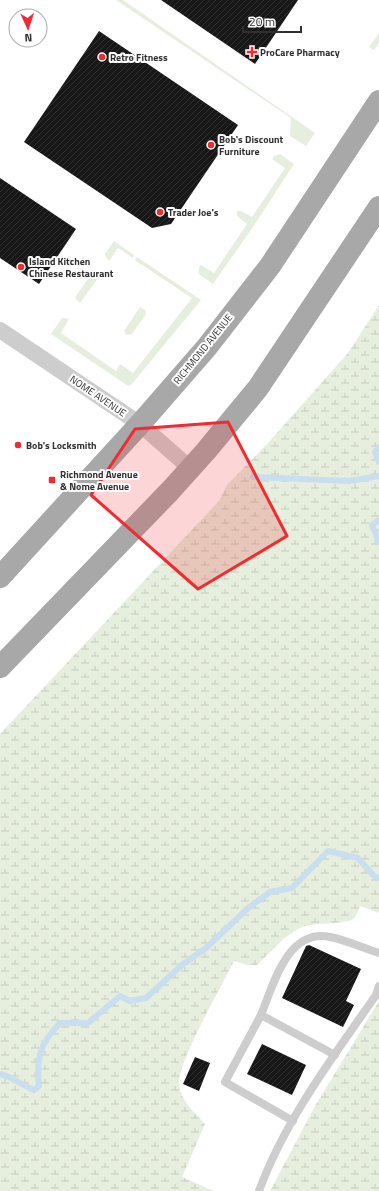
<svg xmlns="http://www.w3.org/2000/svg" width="379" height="1191" viewBox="0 0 379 1191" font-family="'Titillium Web',sans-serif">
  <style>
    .grass { fill: #e6eede }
    .wetland { fill: url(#wetland-marsh) }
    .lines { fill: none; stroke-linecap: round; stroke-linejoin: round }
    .stream { stroke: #c9deee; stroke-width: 6 }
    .building { fill: url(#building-hatch) }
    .lane { stroke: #cdcdcd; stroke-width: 8 }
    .street { stroke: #cdcdcd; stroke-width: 16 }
    .primary { stroke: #a8a8a8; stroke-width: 22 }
    .marked { fill: #ee2c32; fill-opacity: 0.2; stroke: #ee2c32; stroke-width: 3; stroke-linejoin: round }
    .poi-dot { fill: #ee2c32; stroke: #fff; stroke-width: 1.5 }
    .labels { text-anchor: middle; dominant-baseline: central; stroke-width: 4; stroke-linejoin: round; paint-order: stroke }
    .poi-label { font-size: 10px; font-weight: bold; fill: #303030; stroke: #fff; text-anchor: start }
    .street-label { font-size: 10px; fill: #303030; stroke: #fff }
  </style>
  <defs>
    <pattern id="wetland-marsh" width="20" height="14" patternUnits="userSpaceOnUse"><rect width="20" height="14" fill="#e6eede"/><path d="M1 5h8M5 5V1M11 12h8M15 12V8" fill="none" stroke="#c6ccbf"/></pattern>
    <pattern id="building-hatch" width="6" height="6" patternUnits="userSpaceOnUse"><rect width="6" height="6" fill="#171717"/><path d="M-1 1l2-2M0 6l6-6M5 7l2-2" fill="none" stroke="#303030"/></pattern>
  </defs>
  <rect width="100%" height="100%" fill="#fff"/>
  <g class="grass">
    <polygon points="116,0 123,0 315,133 306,146 290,136 291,118"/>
    <polygon points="379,33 379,43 374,50 369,47"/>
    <polygon points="280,154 294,164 253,227 213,284 199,274 199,267 201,265 214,273 247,224 237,216 237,211 241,211 252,217 285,168 272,159 274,156"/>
    <polygon points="114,241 134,255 133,258 118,248 110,260 107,259 105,254"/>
    <polygon points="137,257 201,300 131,385 128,386 51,334 62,318 69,319 61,333 116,371 120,364 133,373 192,298 136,261 135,259"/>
    <polygon points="95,275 98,278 80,303 76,299 76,296 90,276"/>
    <polygon points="140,307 145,310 146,314 132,334 126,335 124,331"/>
  </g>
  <g class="wetland">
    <path d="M379 305V913L360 906C358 910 357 916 353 919 345 925 315 922 302 927 283 936 272 951 257 965H247L234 961C222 986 178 1061 179 1084 180 1100 195 1113 205 1124L182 1177 214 1191H0V734L219 501 227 485 268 443 348 353Z"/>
    <polygon points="379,1001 379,1191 270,1191 315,1106"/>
  </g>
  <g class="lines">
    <g class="stream">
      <polyline points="379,447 375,452 379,462"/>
      <polyline points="253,477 349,481 379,476"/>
      <polyline points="379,520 372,525 379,542"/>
      <path d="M0 1074C12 1077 22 1085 34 1090L39 1086C36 1056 40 1044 60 1023H88L120 996 130 1001 146 998 182 965 206 948 247 909 270 892 292 888 328 851 358 858 374 876 379 878"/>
    </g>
  </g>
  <g class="building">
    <polygon points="161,0 298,0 255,64"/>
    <polygon points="99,31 238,125 171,224 152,228 24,142"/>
    <polygon points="0,178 76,229 39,284 0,258"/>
    <polygon points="309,945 361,969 346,1001 354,1005 343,1027 282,998 306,946"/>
    <polygon points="262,1044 306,1065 292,1095 247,1074"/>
    <polygon points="195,1057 210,1063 199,1091 183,1084"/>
  </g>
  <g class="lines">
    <g class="lane">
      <path d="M261 1015C273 986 287 928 330 937 346 940 363 948 379 953"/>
      <polyline points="293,1121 225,1082 261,1015 335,1055"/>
      <path d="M259 1191C285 1120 333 1057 376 995L379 986"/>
    </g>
    <polyline class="street" points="0,330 140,424 191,469"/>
    <g class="primary">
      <polyline points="0,577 140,424 207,347 270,266 379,101"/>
      <polyline points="0,667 170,491 206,451 258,388 379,207"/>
    </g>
  </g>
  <path class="marked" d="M228 422 287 536 198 589 91 495 135 429Z"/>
  <g class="poi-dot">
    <path d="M250 46h4v4h4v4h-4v4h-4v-4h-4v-4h4z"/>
    <circle cx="102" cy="57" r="4"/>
    <circle cx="211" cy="145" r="4"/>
    <circle cx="160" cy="212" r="4"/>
    <circle cx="21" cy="267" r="4"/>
    <circle cx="18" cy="445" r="4"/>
    <rect x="48" y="476" width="8" height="8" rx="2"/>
  </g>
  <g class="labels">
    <g class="poi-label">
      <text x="260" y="52">ProCare Pharmacy</text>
      <text x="110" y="57">Retro Fitness</text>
      <text x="219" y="139">Bob's Discount<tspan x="219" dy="12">Furniture</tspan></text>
      <text x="168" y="212">Trader Joe's</text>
      <text x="29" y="261">Island Kitchen<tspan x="29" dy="12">Chinese Restaurant</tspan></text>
      <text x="26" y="445">Bob's Locksmith</text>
      <text x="60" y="474">Richmond Avenue<tspan x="60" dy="12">&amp; Nome Avenue</tspan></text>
    </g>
    <g class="street-label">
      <text transform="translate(203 349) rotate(-51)">RICHMOND AVENUE</text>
      <text transform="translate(98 396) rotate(34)">NOME AVENUE</text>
    </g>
  </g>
  <g transform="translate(28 28) rotate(177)"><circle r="19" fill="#ffffff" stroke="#acacac"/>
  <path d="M0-3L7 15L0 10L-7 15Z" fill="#ee2c32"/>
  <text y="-6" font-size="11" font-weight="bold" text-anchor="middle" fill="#303030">N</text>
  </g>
  <path d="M243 26v6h58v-6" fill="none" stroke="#303030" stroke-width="2"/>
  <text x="249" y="26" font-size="12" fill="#303030" stroke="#ffffff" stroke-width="3" paint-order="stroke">20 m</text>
</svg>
